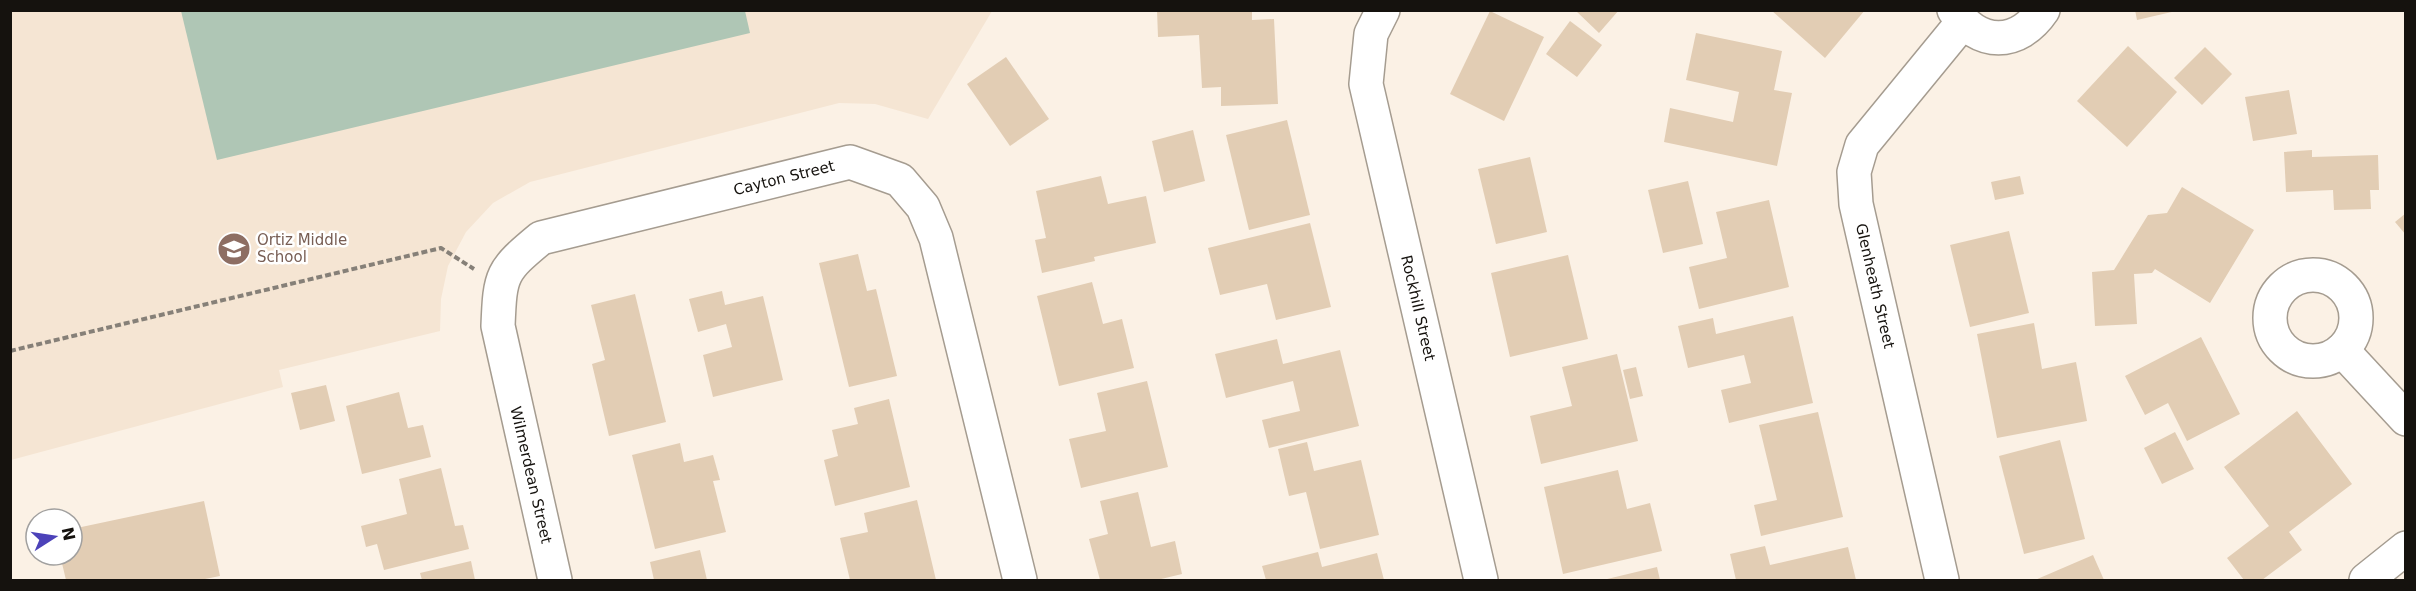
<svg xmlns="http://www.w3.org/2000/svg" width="2416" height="591" viewBox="0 0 2416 591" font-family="'DejaVu Sans',sans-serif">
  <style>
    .built { fill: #f5e5d3 }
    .grass { fill: #afc6b5 }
    .building { fill: #e2cdb4 }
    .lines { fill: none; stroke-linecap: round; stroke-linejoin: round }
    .street-casing { stroke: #a59c90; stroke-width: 36 }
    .path { stroke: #868078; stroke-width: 4; stroke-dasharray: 6 3; stroke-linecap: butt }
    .street { stroke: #fff; stroke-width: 33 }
    .labels { text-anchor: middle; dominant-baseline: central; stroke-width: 5; stroke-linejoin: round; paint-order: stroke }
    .street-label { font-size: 15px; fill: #15120e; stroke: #fff }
    .education-label { font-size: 15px; fill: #785e54; stroke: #fff; text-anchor: start }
  </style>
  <rect width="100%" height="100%" fill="#fbf1e5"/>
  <polygon class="built" points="11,11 992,11 928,119 875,104 839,103 530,182 493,203 466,232 448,266 441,299 440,331 279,370 283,387 11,460"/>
  <polygon class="grass" points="745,11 750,33 217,160 181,11"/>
  <g class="building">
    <polygon points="1157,10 1252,10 1252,20 1274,19 1278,104 1221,106 1221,87 1202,88 1199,35 1158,37"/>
    <polygon points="1575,10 1619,10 1599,33"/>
    <polygon points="1771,10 1865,10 1825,58"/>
    <polygon points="2135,10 2176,10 2176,11 2137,20"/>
    <polygon points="1490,11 1544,37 1504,121 1450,94"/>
    <polygon points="1570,21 1602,45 1577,77 1546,54"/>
    <polygon points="1696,33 1782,51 1774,90 1792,93 1777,166 1664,142 1670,108 1733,122 1739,92 1686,80"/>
    <polygon points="2128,46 2177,92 2127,147 2077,101"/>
    <polygon points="2205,47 2232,74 2202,105 2174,78"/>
    <polygon points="1006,57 1049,119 1010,146 967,84"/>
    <polygon points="2289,90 2297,134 2253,141 2245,97"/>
    <polygon points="1287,120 1310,215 1249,230 1226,135"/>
    <polygon points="1193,130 1205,181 1164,192 1152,141"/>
    <polygon points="2312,150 2312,157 2378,155 2379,190 2370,190 2371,209 2334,210 2333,190 2286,192 2284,152"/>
    <polygon points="1530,157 1547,232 1496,244 1478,169"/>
    <polygon points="1101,176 1108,204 1146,196 1156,243 1094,257 1095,261 1042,273 1035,240 1046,238 1036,191"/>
    <polygon points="2020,176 2024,194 1995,200 1991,182"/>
    <polygon points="1688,181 1703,244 1663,253 1648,190"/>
    <polygon points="2182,187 2254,230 2210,303 2155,269 2152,273 2134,274 2137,324 2095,326 2092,272 2114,270 2148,215 2167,213"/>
    <polygon points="1769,200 1789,287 1699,309 1689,267 1727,258 1716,212"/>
    <polygon points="2406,213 2406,235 2395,222"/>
    <polygon points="1310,223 1331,307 1276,320 1267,284 1220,295 1208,248"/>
    <polygon points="2009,231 2029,313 1970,327 1950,245"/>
    <polygon points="858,254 867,291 876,289 897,376 849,387 819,263"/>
    <polygon points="1568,255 1588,339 1510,357 1491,273"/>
    <polygon points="1092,282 1103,324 1122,319 1134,368 1059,386 1037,296"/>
    <polygon points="722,291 725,305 763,296 783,380 713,397 703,355 732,347 726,324 698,332 689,299"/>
    <polygon points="635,294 666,422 609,436 592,364 605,360 591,305"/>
    <polygon points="1793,316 1813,403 1729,423 1721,390 1751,383 1744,355 1688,368 1678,326 1713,318 1716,334"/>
    <polygon points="2034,323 2042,369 2076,362 2087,421 1997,438 1977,334"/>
    <polygon points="2201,337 2240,414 2187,441 2168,403 2145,415 2125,376"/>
    <polygon points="1277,339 1283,364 1340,350 1359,426 1269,448 1262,420 1300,411 1293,381 1226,398 1215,354"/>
    <polygon points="1617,354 1638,441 1541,464 1530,416 1572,406 1562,367"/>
    <polygon points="1636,367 1643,396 1630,399 1623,370"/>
    <polygon points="1147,381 1168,467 1081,488 1069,439 1106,431 1097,393"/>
    <polygon points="326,385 335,421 300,430 291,393"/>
    <polygon points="399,392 408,428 423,425 431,457 362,474 346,406"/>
    <polygon points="889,399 910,487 835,506 824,460 838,456 832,430 858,424 854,408"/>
    <polygon points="2297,411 2352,484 2289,532 2302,550 2262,580 2244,580 2227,558 2269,526 2224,467"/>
    <polygon points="1818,412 1843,517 1761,536 1754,505 1777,500 1759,425"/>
    <polygon points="2175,432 2194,469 2162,484 2144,448"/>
    <polygon points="2060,440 2085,539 2024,554 1999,456"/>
    <polygon points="1307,442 1314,471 1361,460 1379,535 1320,549 1306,492 1289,496 1278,449"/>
    <polygon points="680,443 684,462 713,455 720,480 713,481 726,532 655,549 632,455"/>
    <polygon points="441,468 455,526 463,525 469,549 384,570 377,544 366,547 361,526 407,514 399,479"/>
    <polygon points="1618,470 1627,509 1650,503 1662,551 1563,574 1544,487"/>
    <polygon points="1138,492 1151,547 1175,541 1182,574 1157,580 1100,580 1089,539 1108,534 1100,501"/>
    <polygon points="917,500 936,580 850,580 840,538 868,532 864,513"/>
    <polygon points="204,501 220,576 200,580 66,580 60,555 72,555 72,529"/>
    <polygon points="1765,546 1770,565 1848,547 1856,580 1736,580 1730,554"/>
    <polygon points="700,550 707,580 654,580 650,562"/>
    <polygon points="1318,552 1322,567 1377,553 1384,580 1266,580 1262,566"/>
    <polygon points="2093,555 2104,580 2035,580"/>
    <polygon points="471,561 475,580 422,580 420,573"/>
    <polygon points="1657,567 1660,580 1603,580"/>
  </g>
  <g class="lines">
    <g class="street-casing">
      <g id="street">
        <polyline points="1383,10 1371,34 1366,84 1481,580"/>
        <path d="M1954 10C1979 47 2018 47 2043 10"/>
        <circle cx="2313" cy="318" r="43"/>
        <polyline points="2342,350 2406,419"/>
        <path d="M555 580 498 326C500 274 501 271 541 238L850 162 900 180 923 207 936 238 1020 580"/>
        <polyline points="1942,580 1856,204 1854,172 1862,145 1962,23"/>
        <polyline points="2366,580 2406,548"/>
      </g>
    </g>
    <polyline class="path" points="10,351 441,248 474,269"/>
    <use href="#street" class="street"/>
  </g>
  <defs>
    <g id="school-disc" transform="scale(1.725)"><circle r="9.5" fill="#8d6e63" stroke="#fff"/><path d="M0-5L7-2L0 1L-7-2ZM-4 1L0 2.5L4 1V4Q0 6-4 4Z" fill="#fff"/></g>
  </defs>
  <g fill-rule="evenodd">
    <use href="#school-disc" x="234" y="249"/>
  </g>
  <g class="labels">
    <g class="street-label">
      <text transform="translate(784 178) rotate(-14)">Cayton Street</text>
      <text transform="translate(1875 286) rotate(77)">Glenheath Street</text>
      <text transform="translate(1418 308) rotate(77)">Rockhill Street</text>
      <text transform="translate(531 475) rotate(77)">Wilmerdean Street</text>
    </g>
    <g class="education-label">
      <text x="257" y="240">Ortiz Middle<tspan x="257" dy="17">School</tspan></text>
    </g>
  </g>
  <rect width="2416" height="591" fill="none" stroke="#15120e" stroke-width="24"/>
  <g transform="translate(54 537) rotate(78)"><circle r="28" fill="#ffffff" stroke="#a1a09f" stroke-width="1.5"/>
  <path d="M0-4.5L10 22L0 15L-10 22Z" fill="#4c42b9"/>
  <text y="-9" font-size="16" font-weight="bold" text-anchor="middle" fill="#15120e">N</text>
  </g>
</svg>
